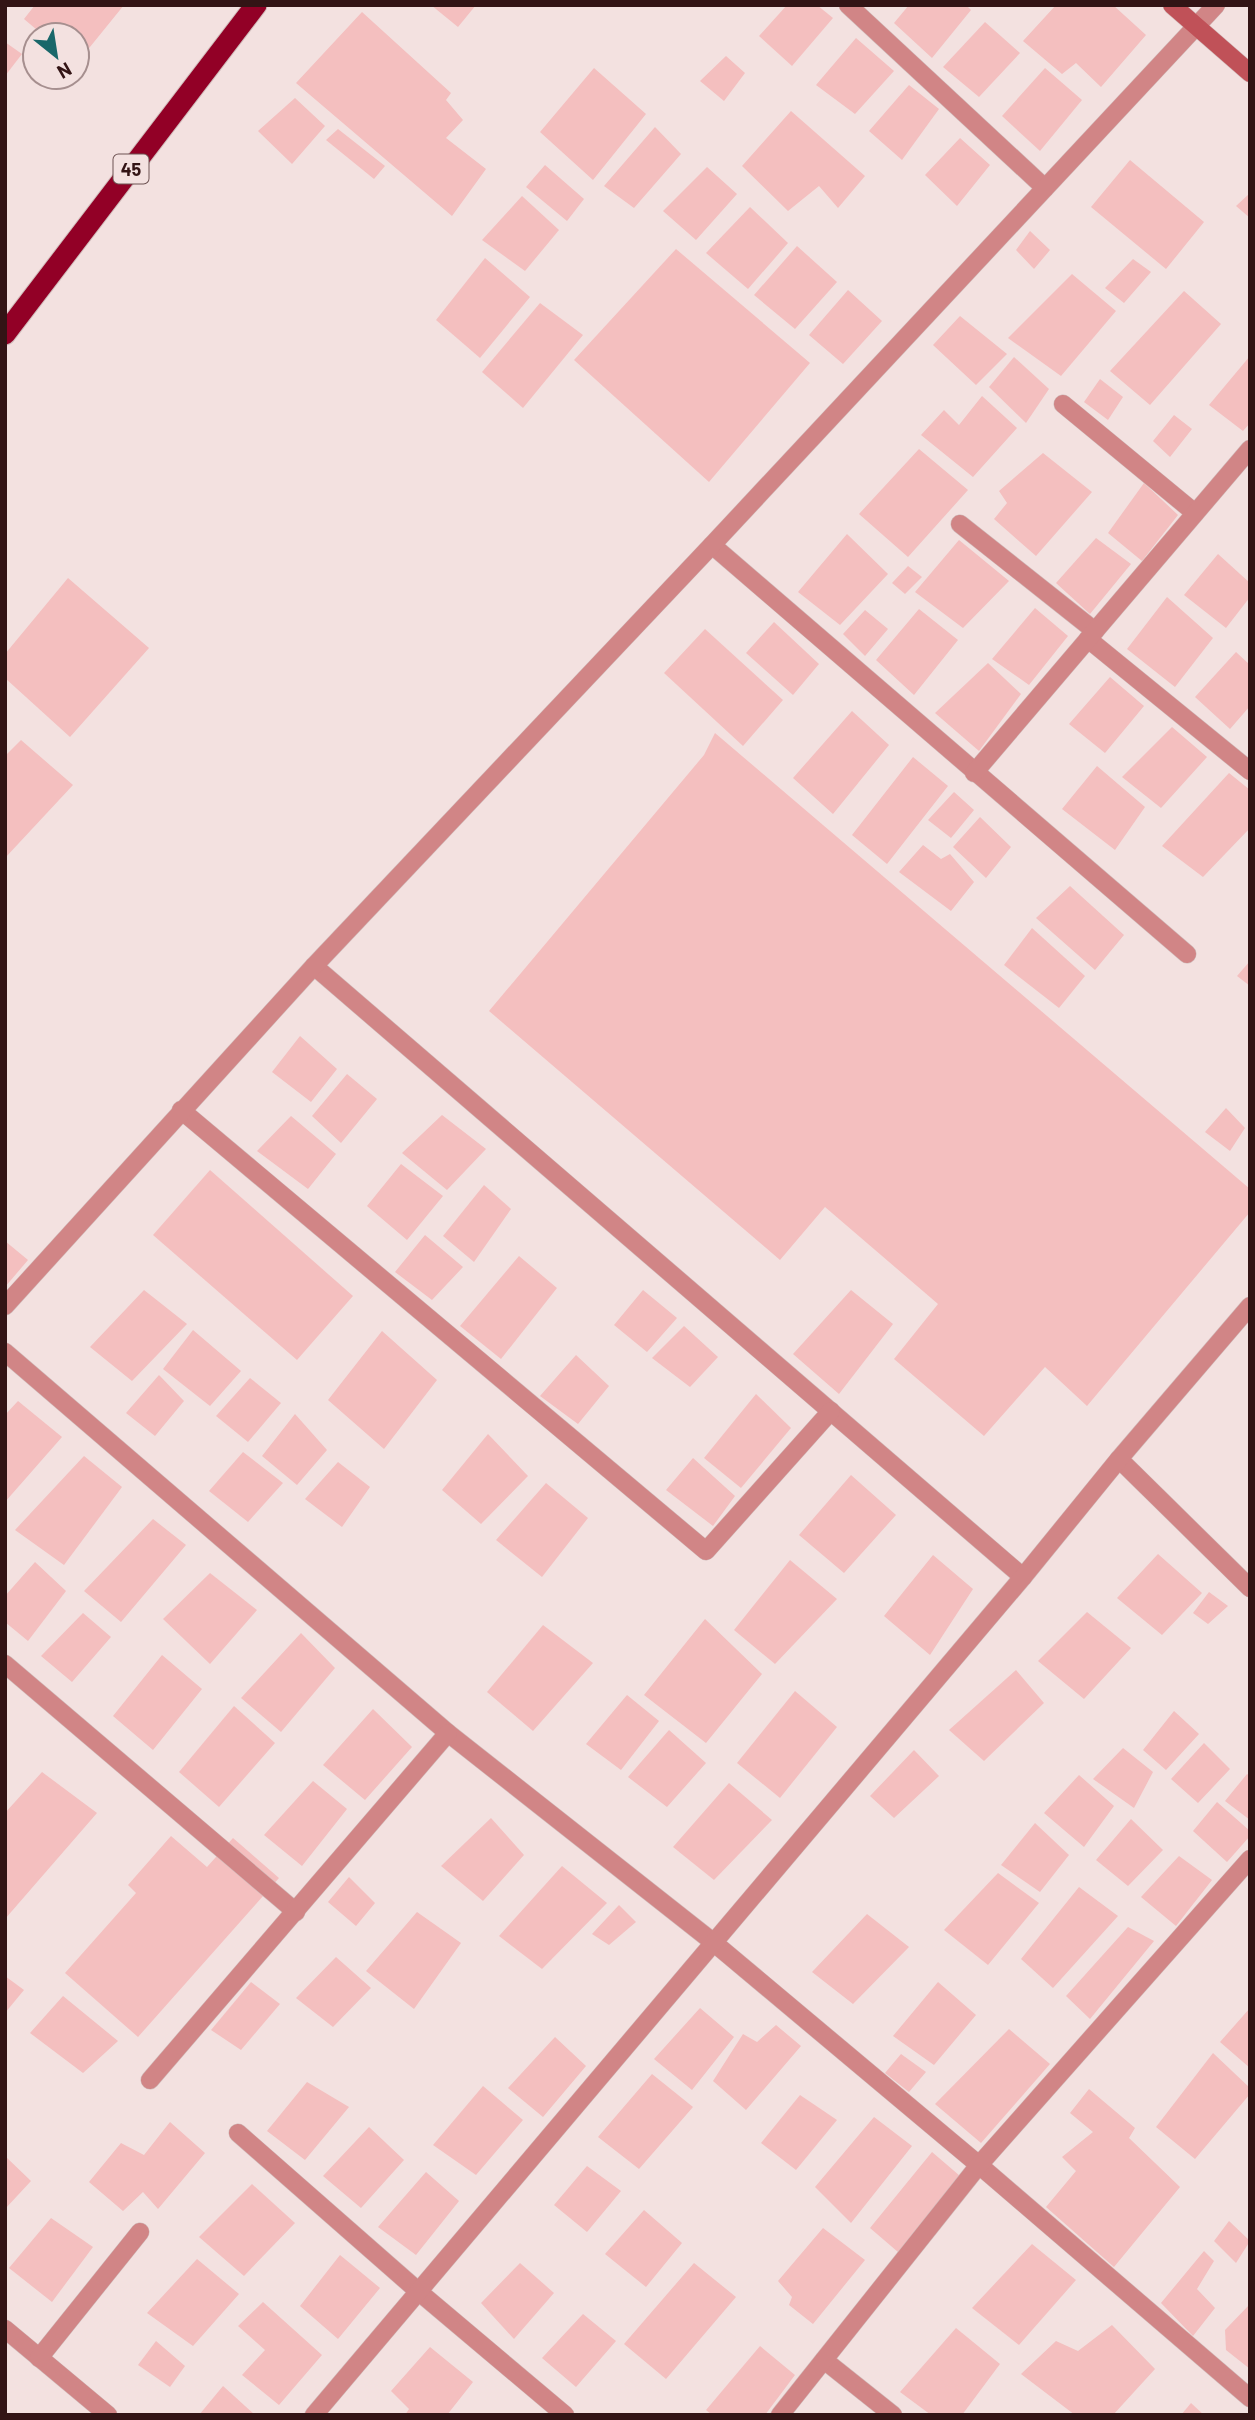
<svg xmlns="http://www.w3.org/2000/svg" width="1255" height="2420" viewBox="0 0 1255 2420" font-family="Barlow,sans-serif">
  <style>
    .building { fill: #f4bfbf }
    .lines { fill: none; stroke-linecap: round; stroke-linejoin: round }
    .lane-casing { stroke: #d0bcbb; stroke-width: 19 }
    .street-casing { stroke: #d0bcbb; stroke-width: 19 }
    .secondary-casing { stroke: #d0bcbb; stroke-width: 19 }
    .highway-casing { stroke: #d0bcbb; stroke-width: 23 }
    .lane { stroke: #d18586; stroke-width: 18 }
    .street { stroke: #d18586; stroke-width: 18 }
    .secondary { stroke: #c05158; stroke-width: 18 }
    .highway { stroke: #920026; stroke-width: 21 }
    .labels { text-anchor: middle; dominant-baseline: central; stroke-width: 7; stroke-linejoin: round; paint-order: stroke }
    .shield { fill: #f3e1e0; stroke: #6d5252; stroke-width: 2 }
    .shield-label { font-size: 18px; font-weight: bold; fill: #331415 }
  </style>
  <rect width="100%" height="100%" fill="#f3e1e0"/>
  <g class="building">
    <polygon points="35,5 124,5 77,63 77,35 43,35 24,19"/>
    <polygon points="431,5 476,5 458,27"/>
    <polygon points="787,5 817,5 833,18 792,66 759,36"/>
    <polygon points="909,5 966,5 971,10 932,58 894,23"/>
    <polygon points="1056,5 1113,5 1146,35 1101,87 1076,63 1062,74 1023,41"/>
    <polygon points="362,12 451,93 446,100 463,120 446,138 486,169 452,216 296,83"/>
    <polygon points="985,22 1020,53 979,97 943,67"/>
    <polygon points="856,38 894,71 855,114 816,85"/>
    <polygon points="5,42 22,54 5,76"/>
    <polygon points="726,56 745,73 724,101 700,81"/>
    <polygon points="594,68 646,114 593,180 540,132"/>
    <polygon points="1045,68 1082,100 1040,151 1002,116"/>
    <polygon points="909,85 939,109 902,160 869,131"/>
    <polygon points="295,98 325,126 292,164 258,131"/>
    <polygon points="791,111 865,176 838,208 819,186 788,211 742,166"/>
    <polygon points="655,127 681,154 634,208 604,186"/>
    <polygon points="338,129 385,166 374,179 326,140"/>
    <polygon points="960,138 990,165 957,206 925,175"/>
    <polygon points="1130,160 1204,222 1166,269 1091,207"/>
    <polygon points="545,165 584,199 567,221 526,187"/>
    <polygon points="707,167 737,194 696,240 663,211"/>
    <polygon points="1250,193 1250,218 1236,206"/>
    <polygon points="522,196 559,230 525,271 482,240"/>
    <polygon points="750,207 788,243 748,289 706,253"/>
    <polygon points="1030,231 1050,250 1034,269 1016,250"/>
    <polygon points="797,246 837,282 795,329 754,295"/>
    <polygon points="676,249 810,363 709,482 574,360"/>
    <polygon points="485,258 530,297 480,358 436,320"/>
    <polygon points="1133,259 1151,272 1124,303 1105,288"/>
    <polygon points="1072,274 1116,311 1061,376 1008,338"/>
    <polygon points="848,290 882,321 843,364 809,335"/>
    <polygon points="1184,291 1221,324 1150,405 1110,371"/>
    <polygon points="540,303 583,335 523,408 482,372"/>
    <polygon points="960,316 1007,354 976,385 933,345"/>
    <polygon points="1250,356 1250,423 1243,431 1209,405"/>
    <polygon points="1014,357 1049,389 1026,423 989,387"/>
    <polygon points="1100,379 1123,397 1108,420 1084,402"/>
    <polygon points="982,396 1017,428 973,477 921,435 944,410 959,425"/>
    <polygon points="1174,415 1192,429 1170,457 1153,441"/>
    <polygon points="919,449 968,490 908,557 859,514"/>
    <polygon points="1043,453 1092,492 1036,556 994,519 1007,503 999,491"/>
    <polygon points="1144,483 1178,515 1142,561 1108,533"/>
    <polygon points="847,534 888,574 840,625 798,592"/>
    <polygon points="1096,538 1131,564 1090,614 1056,583"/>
    <polygon points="959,540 1009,581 963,628 915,592"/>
    <polygon points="1218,554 1250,583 1250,597 1226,628 1184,595"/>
    <polygon points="908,566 922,577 905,594 892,583"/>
    <polygon points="68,578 149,648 70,737 5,678 5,654"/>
    <polygon points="1167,597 1213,638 1175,687 1127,649"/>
    <polygon points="1035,608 1068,636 1029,685 992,659"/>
    <polygon points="919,609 958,640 914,695 876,660"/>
    <polygon points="865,610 888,629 865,656 843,634"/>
    <polygon points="774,622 819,664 793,695 746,653"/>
    <polygon points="705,629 783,700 743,746 664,673"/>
    <polygon points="1236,652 1250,665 1250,706 1230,729 1195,697"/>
    <polygon points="988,663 1021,694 979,751 935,713"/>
    <polygon points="1110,677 1144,706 1105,753 1069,724"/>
    <polygon points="852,711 889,745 833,814 793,778"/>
    <polygon points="1172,727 1207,757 1161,808 1122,777"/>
    <polygon points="715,733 1250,1189 1250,1212 1087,1406 1045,1367 984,1436 894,1359 938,1304 825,1207 780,1260 489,1011 704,755"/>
    <polygon points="21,740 73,785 5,858 5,756"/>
    <polygon points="913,757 948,786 887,864 852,835"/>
    <polygon points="1097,766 1145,807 1115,850 1062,809"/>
    <polygon points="1229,773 1250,790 1250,828 1203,877 1162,846"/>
    <polygon points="954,792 974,810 951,838 928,820"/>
    <polygon points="980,817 1011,847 986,878 953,847"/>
    <polygon points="923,845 941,859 950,854 974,882 951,911 899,872"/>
    <polygon points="1070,886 1124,935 1095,970 1036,918"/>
    <polygon points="1032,928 1085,976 1059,1008 1004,965"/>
    <polygon points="1250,961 1250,986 1237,976"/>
    <polygon points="300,1036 337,1069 311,1102 272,1072"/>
    <polygon points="347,1074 377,1099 341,1143 312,1116"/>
    <polygon points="1226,1108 1245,1128 1230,1151 1205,1132"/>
    <polygon points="442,1115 486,1149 447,1190 402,1153"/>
    <polygon points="291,1116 336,1154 308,1189 257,1151"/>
    <polygon points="401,1164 443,1196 407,1240 367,1206"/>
    <polygon points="210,1170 353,1296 297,1360 153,1235"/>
    <polygon points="484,1185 511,1209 474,1262 443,1236"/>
    <polygon points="425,1235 463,1267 432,1300 395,1272"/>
    <polygon points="5,1241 28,1260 5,1287"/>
    <polygon points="519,1256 557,1288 501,1359 460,1326"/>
    <polygon points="144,1290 187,1324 132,1381 90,1347"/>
    <polygon points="643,1290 677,1318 647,1352 614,1325"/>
    <polygon points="851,1290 893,1324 839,1394 793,1354"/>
    <polygon points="684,1326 718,1357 690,1387 652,1358"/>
    <polygon points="193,1330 241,1371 210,1406 163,1369"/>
    <polygon points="382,1331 437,1380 384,1449 328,1400"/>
    <polygon points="576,1355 609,1386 578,1424 540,1396"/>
    <polygon points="159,1375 184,1401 155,1436 126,1413"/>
    <polygon points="250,1378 281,1403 248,1442 216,1416"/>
    <polygon points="756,1394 791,1428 741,1488 704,1458"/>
    <polygon points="18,1401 62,1437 5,1502 5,1415"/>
    <polygon points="295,1414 327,1450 297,1485 262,1456"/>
    <polygon points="488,1434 528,1476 481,1524 442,1490"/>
    <polygon points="243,1452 283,1483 248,1522 209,1491"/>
    <polygon points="84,1456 122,1487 64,1565 15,1530"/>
    <polygon points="693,1458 735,1496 713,1526 666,1490"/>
    <polygon points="338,1462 370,1487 342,1527 305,1499"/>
    <polygon points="851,1475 896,1515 844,1573 799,1535"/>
    <polygon points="546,1483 588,1518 542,1577 496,1540"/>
    <polygon points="153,1519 186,1545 121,1622 84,1591"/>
    <polygon points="1158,1554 1202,1593 1162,1635 1117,1598"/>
    <polygon points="933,1555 973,1589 930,1655 884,1616"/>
    <polygon points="790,1560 837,1599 775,1664 734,1630"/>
    <polygon points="35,1562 66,1591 28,1641 5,1622 5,1596"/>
    <polygon points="210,1573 257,1610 210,1664 163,1619"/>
    <polygon points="1209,1592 1228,1606 1208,1624 1193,1613"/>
    <polygon points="1087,1612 1131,1648 1084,1699 1038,1661"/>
    <polygon points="83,1613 111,1637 72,1682 41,1656"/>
    <polygon points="705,1619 762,1674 706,1743 644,1695"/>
    <polygon points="543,1625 593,1663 533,1731 487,1692"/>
    <polygon points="301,1633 335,1668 281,1732 241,1698"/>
    <polygon points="162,1655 202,1689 153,1750 113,1716"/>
    <polygon points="1016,1670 1044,1703 984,1761 949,1730"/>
    <polygon points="795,1691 837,1727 780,1798 737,1763"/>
    <polygon points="627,1695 659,1721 621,1770 586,1744"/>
    <polygon points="234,1706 275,1743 219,1807 179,1772"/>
    <polygon points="373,1709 412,1747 365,1800 323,1765"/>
    <polygon points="1174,1711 1199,1734 1166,1770 1143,1750"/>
    <polygon points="669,1730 706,1763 667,1807 628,1777"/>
    <polygon points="1204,1743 1230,1769 1198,1803 1171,1779"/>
    <polygon points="1123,1748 1153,1772 1134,1808 1093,1779"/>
    <polygon points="914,1750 939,1776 894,1818 870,1796"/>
    <polygon points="42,1772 97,1813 5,1919 5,1813"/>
    <polygon points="1247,1774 1250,1776 1250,1820 1225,1801"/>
    <polygon points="1079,1775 1114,1806 1084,1847 1044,1813"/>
    <polygon points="313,1781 347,1809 302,1866 264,1835"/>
    <polygon points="729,1783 772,1820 714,1880 673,1847"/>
    <polygon points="1217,1802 1250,1831 1250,1836 1227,1862 1193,1831"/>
    <polygon points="491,1818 524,1855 483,1901 441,1866"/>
    <polygon points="1131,1819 1163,1850 1128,1886 1096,1860"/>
    <polygon points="1035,1823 1069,1855 1040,1892 1001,1865"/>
    <polygon points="171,1836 207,1867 233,1838 279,1878 138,2037 65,1973 136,1893 128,1885"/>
    <polygon points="1179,1856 1212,1880 1176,1926 1141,1897"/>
    <polygon points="562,1866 607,1903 542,1969 499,1936"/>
    <polygon points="998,1873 1039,1903 988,1965 944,1930"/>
    <polygon points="349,1877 375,1903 356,1926 328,1902"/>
    <polygon points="1079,1887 1118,1916 1053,1988 1021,1959"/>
    <polygon points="619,1905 636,1922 609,1945 592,1934"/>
    <polygon points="417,1912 461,1943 414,2009 366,1971"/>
    <polygon points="867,1914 909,1947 853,2004 812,1972"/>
    <polygon points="1128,1927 1154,1941 1090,2019 1066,1996"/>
    <polygon points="336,1957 371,1988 333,2027 296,1998"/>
    <polygon points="5,1976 24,1990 5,2013"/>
    <polygon points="251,1982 280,2004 241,2050 211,2030"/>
    <polygon points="938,1982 976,2015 934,2065 893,2036"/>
    <polygon points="63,1996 118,2041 83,2073 30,2033"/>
    <polygon points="700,2008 734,2037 692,2090 654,2059"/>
    <polygon points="1250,2008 1250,2068 1220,2042"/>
    <polygon points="776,2025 801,2046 746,2110 713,2081 743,2034 757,2042"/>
    <polygon points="1009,2029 1050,2064 981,2143 935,2104"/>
    <polygon points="555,2037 586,2066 543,2117 508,2088"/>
    <polygon points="1213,2053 1250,2088 1250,2094 1195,2159 1156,2127"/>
    <polygon points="901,2054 926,2072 909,2092 885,2073"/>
    <polygon points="652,2074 693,2107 639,2169 598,2137"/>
    <polygon points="307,2082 349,2107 305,2160 267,2131"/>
    <polygon points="483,2086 523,2120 476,2175 433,2145"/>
    <polygon points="1089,2089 1135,2128 1129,2138 1180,2187 1114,2267 1046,2207 1076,2171 1062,2157 1093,2132 1070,2113"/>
    <polygon points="800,2095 837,2120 796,2170 761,2143"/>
    <polygon points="874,2117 912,2146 851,2223 815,2187"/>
    <polygon points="170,2122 205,2153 158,2209 143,2192 123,2211 89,2182 121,2143 144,2155"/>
    <polygon points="369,2127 404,2160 361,2208 323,2176"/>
    <polygon points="932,2152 960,2176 898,2252 870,2228"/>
    <polygon points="5,2156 31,2181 5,2209"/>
    <polygon points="587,2166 621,2191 587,2232 554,2205"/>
    <polygon points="426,2172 459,2201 416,2255 378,2227"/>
    <polygon points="252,2184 295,2223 244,2276 199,2237"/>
    <polygon points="644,2210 682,2243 646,2287 605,2254"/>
    <polygon points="51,2218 93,2247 52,2302 9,2268"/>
    <polygon points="1229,2221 1250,2241 1236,2263 1214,2241"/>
    <polygon points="823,2228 865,2260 813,2324 789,2305 792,2297 778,2281"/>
    <polygon points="1032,2244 1076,2280 1019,2345 972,2308"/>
    <polygon points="1204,2251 1214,2261 1197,2289 1215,2308 1193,2336 1161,2303"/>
    <polygon points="340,2255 380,2288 338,2339 300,2306"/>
    <polygon points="197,2259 239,2294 193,2346 147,2313"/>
    <polygon points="520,2263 554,2293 514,2339 481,2303"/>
    <polygon points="694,2263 736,2297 666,2379 624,2344"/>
    <polygon points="263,2302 322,2355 279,2405 242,2375 265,2350 238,2326"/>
    <polygon points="1250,2304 1250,2369 1226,2350 1225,2330"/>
    <polygon points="583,2314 616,2341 576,2387 542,2358"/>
    <polygon points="1112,2325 1155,2369 1113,2415 1075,2415 1021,2374 1056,2341 1078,2351"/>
    <polygon points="956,2328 1000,2364 962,2415 931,2415 900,2392"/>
    <polygon points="156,2341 185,2366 170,2387 138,2365"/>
    <polygon points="760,2346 795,2375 765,2415 712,2415 706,2410"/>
    <polygon points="430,2347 473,2382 447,2415 405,2415 409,2409 391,2391"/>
    <polygon points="223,2386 255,2415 199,2415"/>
    <polygon points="1191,2403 1204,2415 1181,2415"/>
  </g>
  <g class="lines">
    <g class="lane-casing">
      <polyline id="lane" points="848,5 1045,188"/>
    </g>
    <g class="street-casing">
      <g id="street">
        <polyline points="1063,404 1195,513"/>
        <polyline points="960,524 1095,631"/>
        <polyline points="712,545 1187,954"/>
        <polyline points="1088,639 1250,771"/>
        <polyline points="974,773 1250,449"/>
        <polyline points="314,966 1023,1577"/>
        <polyline points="181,1110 706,1551 831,1411"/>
        <polyline points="5,1306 314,966 712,545 1216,5"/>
        <polyline points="5,1352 448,1733 713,1942 979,2165 1250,2398"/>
        <polyline points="1119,1459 1250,1588"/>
        <polyline points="5,1664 296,1912"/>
        <polyline points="150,2080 448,1733"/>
        <polyline points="238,2133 418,2291 565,2415"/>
        <polyline points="5,2329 108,2415"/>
        <polyline points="39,2358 140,2232"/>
        <polyline points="824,2360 893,2415"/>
        <polyline points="314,2415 1023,1577 1119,1459 1250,1306"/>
        <polyline points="780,2415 979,2165 1250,1859"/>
      </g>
    </g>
    <g class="secondary-casing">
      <polyline id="secondary" points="1172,5 1250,73"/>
    </g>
    <g class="highway-casing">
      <polyline id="highway" points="5,334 256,5"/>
    </g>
    <use href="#lane" class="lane"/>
    <use href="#street" class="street"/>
    <use href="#secondary" class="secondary"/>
    <use href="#highway" class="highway"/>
  </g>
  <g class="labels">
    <rect class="shield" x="113.5" y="154.5" width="35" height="29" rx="5"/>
    <g class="shield-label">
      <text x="131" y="169">45</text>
    </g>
  </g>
  <rect width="1255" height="2420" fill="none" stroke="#331415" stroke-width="14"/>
  <g transform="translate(56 56) rotate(150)"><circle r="33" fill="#f3e1e0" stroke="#a68f8f" stroke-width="2"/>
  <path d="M0-5L12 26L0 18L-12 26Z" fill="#19676a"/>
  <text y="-10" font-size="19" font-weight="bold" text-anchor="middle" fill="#331415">N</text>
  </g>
</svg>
